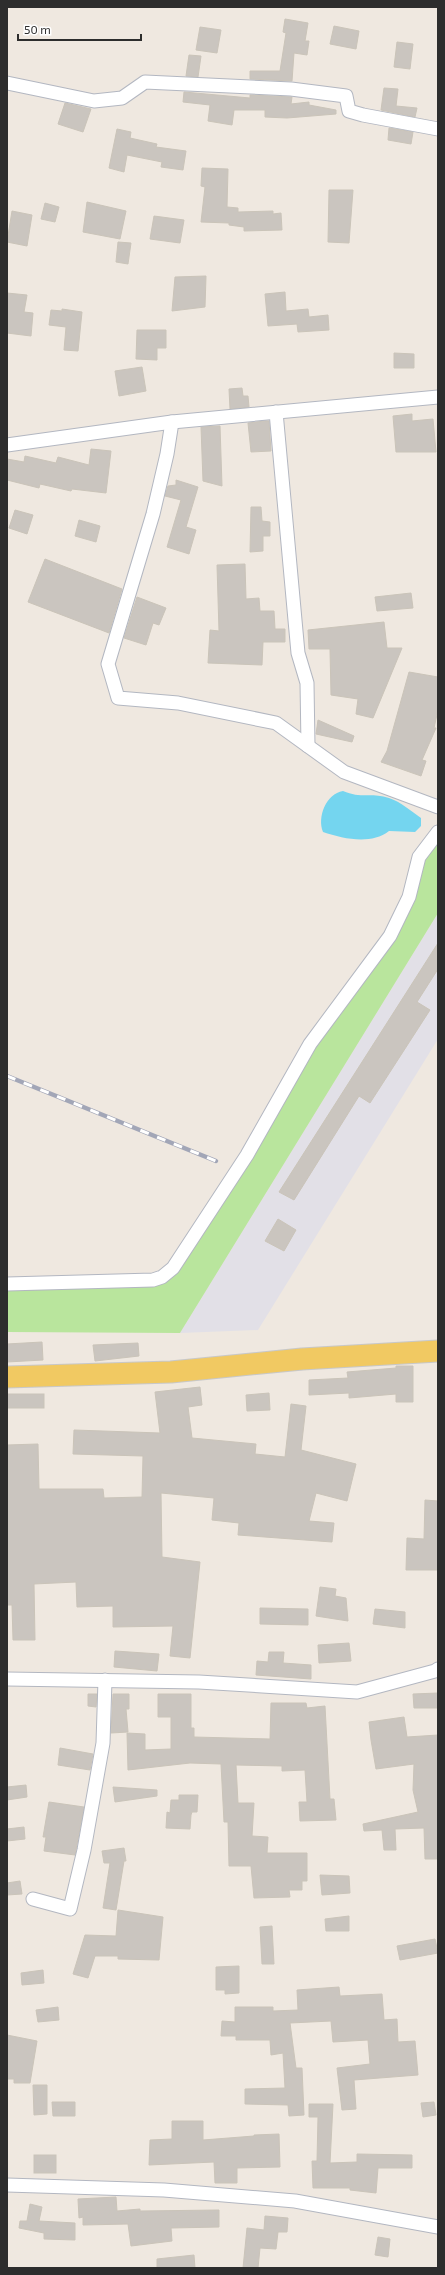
<svg xmlns="http://www.w3.org/2000/svg" width="445" height="2275" viewBox="0 0 445 2275" font-family="'Exo 2',sans-serif">
  <style>
    .industrial { fill: #e2e0e7 }
    .green { fill: #b9e59d }
    .water { fill: #74d5ef }
    .building { fill: #cac5bf; stroke: #cac4b9 }
    .lines { fill: none; stroke-linecap: round; stroke-linejoin: round }
    .street-casing { stroke: #b3b7c1; stroke-width: 15 }
    .primary-casing { stroke: #c8c8c8; stroke-width: 23 }
    .street { stroke: #fff; stroke-width: 13 }
    .primary { stroke: #f1c962; stroke-width: 21 }
    .rail-casing { stroke: #a2a6b7; stroke-width: 4.5 }
    .rail { stroke: #fff; stroke-width: 3; stroke-dasharray: 9; stroke-linecap: butt }
  </style>
  <rect width="100%" height="100%" fill="#efe8e0"/>
  <polygon class="industrial" points="438,913 438,1039 258,1330 180,1333"/>
  <polygon class="green" points="438,832 438,913 180,1333 7,1332 7,1284 162,1277 390,936 419,857"/>
  <path class="water" d="M343 791C361 799 371 792 389 798 401 802 411 811 421 818V826L415 832 389 831C371 845 344 839 323 832 317 817 326 794 343 791Z"/>
  <g class="building">
    <polygon points="285,19 308,23 305,41 309,41 307,55 294,53 292,81 250,79 250,71 280,71 286,33 283,32"/>
    <polygon points="334,26 359,31 356,49 330,44"/>
    <polygon points="200,27 221,30 217,53 196,50"/>
    <polygon points="397,42 413,44 410,69 394,67"/>
    <polygon points="189,55 201,56 198,77 186,76"/>
    <polygon points="384,88 398,89 396,106 417,108 415,117 381,110"/>
    <polygon points="184,92 250,98 250,95 292,97 291,104 309,102 309,105 336,110 336,114 287,118 265,117 265,110 234,110 232,125 208,121 210,105 183,102"/>
    <polygon points="65,103 91,109 83,132 58,124"/>
    <polygon points="389,128 413,132 411,144 388,140"/>
    <polygon points="117,129 131,132 130,138 157,144 156,147 186,151 183,170 161,167 162,162 127,155 124,172 109,168"/>
    <polygon points="202,168 228,169 227,207 238,208 238,212 273,211 273,214 281,213 282,230 244,231 244,227 229,225 229,223 201,222 205,187 201,186"/>
    <polygon points="329,190 353,190 349,243 328,242"/>
    <polygon points="87,202 126,211 120,239 83,232"/>
    <polygon points="45,203 59,207 55,222 41,219"/>
    <polygon points="12,211 32,215 27,246 7,242"/>
    <polygon points="154,216 184,220 180,243 150,239"/>
    <polygon points="118,242 131,243 128,264 116,262"/>
    <polygon points="206,276 205,307 172,311 175,277"/>
    <polygon points="285,292 286,311 308,309 309,317 328,315 329,330 298,332 297,324 268,326 265,294"/>
    <polygon points="7,293 27,295 24,312 33,313 31,336 7,333"/>
    <polygon points="62,309 82,312 78,351 64,350 66,327 49,325 51,310 62,311"/>
    <polygon points="137,330 166,330 166,348 157,348 157,360 136,359"/>
    <polygon points="394,353 414,354 414,368 394,368"/>
    <polygon points="142,367 146,391 119,396 115,371"/>
    <polygon points="242,388 243,396 248,396 249,407 230,409 229,389"/>
    <polygon points="412,414 412,421 433,419 436,452 396,452 393,416"/>
    <polygon points="265,421 269,421 271,451 251,452 248,423"/>
    <polygon points="220,426 222,486 203,481 201,427"/>
    <polygon points="91,449 111,451 106,493 72,489 71,491 40,484 39,488 7,480 7,459 24,462 25,456 56,463 58,457 89,465"/>
    <polygon points="176,480 198,487 186,527 196,530 189,554 167,547 181,500 165,496 168,486 176,485"/>
    <polygon points="251,507 261,507 262,521 270,522 270,536 263,536 263,551 250,552"/>
    <polygon points="15,510 33,515 27,534 9,528"/>
    <polygon points="79,520 100,526 96,542 75,536"/>
    <polygon points="45,559 122,589 109,633 28,602"/>
    <polygon points="245,564 246,599 259,598 260,611 274,611 275,629 285,629 285,642 263,642 262,665 208,663 210,630 219,631 217,565"/>
    <polygon points="411,593 413,608 377,611 375,597"/>
    <polygon points="137,597 166,608 159,625 153,623 146,645 124,638"/>
    <polygon points="384,622 387,648 402,648 373,718 356,714 358,699 331,695 330,649 309,649 308,630"/>
    <polygon points="409,672 438,677 438,710 434,728 436,728 422,760 426,761 421,776 381,762 387,751"/>
    <polygon points="318,720 354,736 352,742 316,734"/>
    <polygon points="438,943 438,969 417,1002 430,1010 370,1103 359,1096 294,1200 279,1192"/>
    <polygon points="278,1219 296,1230 284,1251 265,1241"/>
    <polygon points="42,1342 43,1360 7,1362 7,1344"/>
    <polygon points="138,1343 139,1356 95,1361 93,1345"/>
    <polygon points="396,1366 413,1366 413,1402 396,1402 396,1394 349,1398 349,1393 309,1395 309,1380 348,1378 347,1372 396,1368"/>
    <polygon points="200,1387 202,1405 188,1407 192,1438 256,1444 255,1454 285,1457 291,1404 306,1406 301,1450 356,1464 347,1501 316,1493 309,1521 334,1523 332,1542 238,1535 239,1523 212,1520 214,1498 161,1493 162,1557 200,1562 190,1658 170,1656 173,1626 113,1627 113,1606 77,1607 76,1582 34,1584 35,1640 13,1640 12,1605 7,1605 7,1445 38,1444 39,1489 103,1489 104,1498 142,1497 143,1456 73,1454 74,1430 160,1433 155,1392"/>
    <polygon points="269,1393 270,1410 247,1411 246,1395"/>
    <rect x="7" y="1394" width="37" height="14"/>
    <polygon points="425,1500 438,1501 438,1570 406,1570 407,1538 424,1539"/>
    <polygon points="320,1587 336,1589 335,1596 346,1598 348,1621 316,1616"/>
    <polygon points="260,1608 308,1609 308,1625 260,1624"/>
    <polygon points="375,1609 405,1612 405,1628 373,1624"/>
    <polygon points="349,1643 351,1661 319,1663 318,1645"/>
    <polygon points="115,1651 159,1654 157,1671 114,1667"/>
    <polygon points="269,1652 284,1652 283,1663 311,1665 311,1679 256,1675 257,1661 268,1662"/>
    <polygon points="438,1693 438,1708 414,1708 413,1694"/>
    <polygon points="88,1694 97,1694 96,1707 88,1706"/>
    <polygon points="113,1694 129,1694 129,1709 126,1709 128,1732 111,1733"/>
    <polygon points="158,1694 191,1694 191,1728 194,1728 194,1737 270,1739 271,1703 306,1703 307,1708 325,1706 330,1799 334,1799 336,1820 300,1821 299,1802 307,1802 305,1770 282,1771 282,1766 236,1765 238,1803 254,1803 252,1836 268,1837 267,1853 307,1853 307,1881 302,1881 302,1890 289,1890 290,1897 254,1898 251,1866 229,1866 228,1822 224,1822 221,1764 190,1763 128,1770 127,1733 145,1734 145,1750 171,1749 171,1717 158,1717"/>
    <polygon points="404,1717 407,1737 438,1735 438,1859 425,1859 424,1828 395,1829 396,1850 384,1850 382,1830 364,1831 363,1824 418,1812 413,1790 414,1764 376,1769 371,1740 369,1722"/>
    <polygon points="60,1748 93,1754 90,1770 58,1765"/>
    <polygon points="26,1785 27,1797 7,1800 7,1787"/>
    <polygon points="113,1787 157,1790 157,1796 115,1802"/>
    <polygon points="179,1795 198,1795 197,1812 192,1812 191,1815 190,1829 166,1828 167,1812 170,1813 171,1800 179,1800"/>
    <polygon points="49,1802 84,1807 75,1855 44,1851 46,1837 43,1837"/>
    <polygon points="24,1827 25,1839 7,1841 7,1829"/>
    <polygon points="124,1848 126,1861 124,1861 116,1910 103,1908 110,1863 104,1863 102,1851"/>
    <polygon points="320,1875 349,1876 350,1893 322,1895"/>
    <polygon points="20,1881 22,1894 7,1895 7,1883"/>
    <polygon points="118,1910 163,1917 159,1960 118,1959 118,1956 95,1956 88,1978 73,1974 85,1935 116,1936"/>
    <polygon points="349,1916 349,1931 326,1931 325,1919"/>
    <polygon points="272,1926 274,1964 262,1964 260,1927"/>
    <polygon points="435,1939 438,1953 400,1960 397,1946"/>
    <polygon points="239,1966 239,1993 225,1994 225,1990 216,1990 216,1967"/>
    <polygon points="43,1970 44,1983 22,1985 21,1973"/>
    <polygon points="339,1987 340,1996 382,1994 384,2020 397,2019 398,2042 415,2041 418,2075 354,2080 356,2109 342,2110 337,2068 370,2064 368,2040 333,2042 331,2021 290,2023 296,2068 302,2068 304,2115 289,2116 288,2105 245,2104 245,2089 285,2088 283,2053 271,2055 270,2040 236,2040 236,2036 221,2036 222,2021 235,2022 235,2007 273,2007 273,2011 298,2010 297,1990"/>
    <polygon points="58,2007 59,2020 38,2022 36,2010"/>
    <polygon points="7,2035 37,2041 30,2083 14,2083 14,2079 7,2079"/>
    <polygon points="33,2085 47,2085 47,2114 34,2115"/>
    <polygon points="52,2102 75,2102 75,2116 53,2116"/>
    <polygon points="434,2102 436,2115 423,2117 421,2103"/>
    <polygon points="309,2104 333,2104 330,2163 357,2162 357,2154 412,2155 412,2168 378,2168 376,2193 350,2190 350,2188 313,2188 312,2161 317,2161 318,2117 309,2117"/>
    <polygon points="172,2121 203,2121 203,2140 254,2136 254,2135 279,2134 280,2167 237,2168 237,2183 215,2183 214,2162 149,2165 150,2140 172,2139"/>
    <rect x="34" y="2155" width="22" height="18"/>
    <polygon points="116,2197 117,2211 140,2209 140,2211 219,2210 219,2227 171,2228 172,2241 131,2246 128,2224 83,2225 83,2217 79,2218 78,2199"/>
    <polygon points="30,2204 42,2207 39,2221 75,2223 75,2240 44,2239 44,2233 19,2228 20,2221 27,2221"/>
    <polygon points="265,2216 288,2218 287,2232 278,2232 276,2249 260,2248 258,2268 243,2268 247,2228 264,2230"/>
    <polygon points="378,2237 390,2239 388,2257 375,2255"/>
    <polygon points="194,2255 195,2268 157,2268 157,2259"/>
  </g>
  <g class="lines">
    <g class="street-casing">
      <g id="street">
        <polyline points="7,83 94,101 122,98 145,82 291,89 346,96 349,111 363,115 438,129"/>
        <polyline points="276,412 298,653 307,683 308,746"/>
        <polyline points="172,422 167,454 153,514 108,664 118,698 178,703 276,723 344,772 438,807"/>
        <polyline points="7,445 172,422 438,397"/>
        <polyline points="7,1284 153,1280 162,1277 173,1268 247,1155 310,1044 390,936 409,897 419,857 438,832"/>
        <polyline points="7,1679 199,1682 357,1692 435,1671 438,1669"/>
        <polyline points="33,1899 70,1909 84,1850 103,1743 105,1680"/>
        <polyline points="7,2185 164,2190 295,2201 438,2227"/>
      </g>
    </g>
    <g class="primary-casing">
      <polyline id="primary" points="7,1377 171,1372 302,1359 438,1351"/>
    </g>
    <use href="#street" class="street"/>
    <use href="#primary" class="primary"/>
    <g class="rail-casing">
      <polyline id="rail" points="7,1076 216,1161"/>
    </g>
    <use href="#rail" class="rail"/>
  </g>
  <rect width="445" height="2275" fill="none" stroke="#2d2d2d" stroke-width="16"/>
  <path d="M18 34v6h123v-6" fill="none" stroke="#2d2d2d" stroke-width="2"/>
  <text x="24" y="34" font-size="12" fill="#2d2d2d" stroke="#ffffff" stroke-width="3" paint-order="stroke">50 m</text>
</svg>
